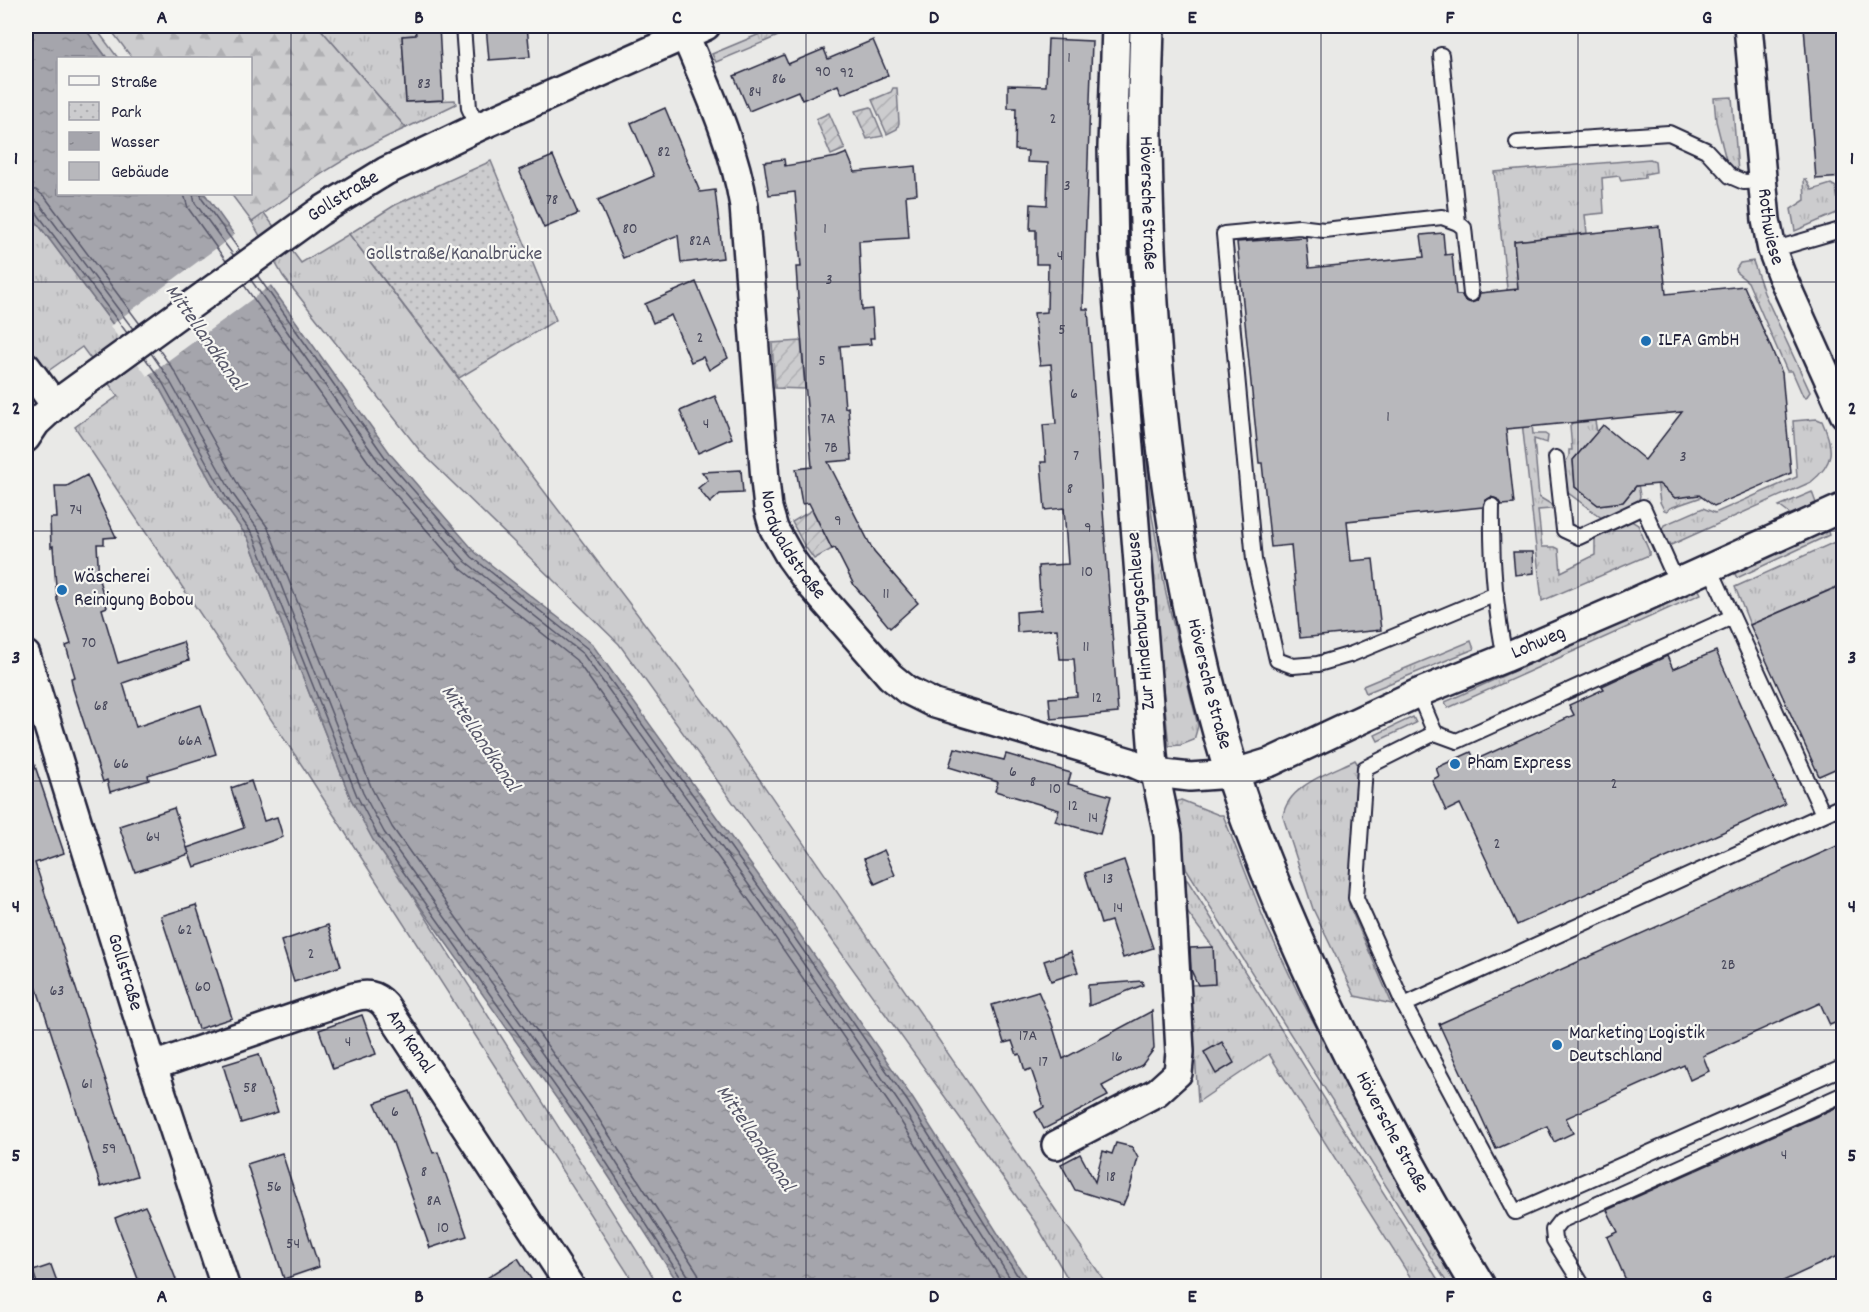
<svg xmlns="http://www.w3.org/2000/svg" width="1869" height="1312" viewBox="0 0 1869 1312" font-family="Dekko,sans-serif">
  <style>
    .grass { fill: url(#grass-tufts); stroke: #777784; stroke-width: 1.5 }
    .forest { fill: url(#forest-firs); stroke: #777784; stroke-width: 1.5 }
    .park { fill: url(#park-dots); stroke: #777784; stroke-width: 1.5 }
    .garden { fill: url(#garden-furrows); stroke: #777784; stroke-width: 1.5 }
    .water { fill: url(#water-ripples); stroke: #71717f; stroke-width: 1.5 }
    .pier { fill: #e9e9e7 }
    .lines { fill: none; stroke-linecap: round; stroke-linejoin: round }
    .shore { stroke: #565668; stroke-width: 1.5 }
    .building { fill: #b8b8bc; stroke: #22223b; stroke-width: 1.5 }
    .lane-casing { stroke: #22223b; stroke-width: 18 }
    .street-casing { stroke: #22223b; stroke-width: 32 }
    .secondary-casing { stroke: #22223b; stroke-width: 38 }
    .lane { stroke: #f6f6f2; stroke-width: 14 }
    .street { stroke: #f6f6f2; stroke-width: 27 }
    .secondary { stroke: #f6f6f2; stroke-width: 33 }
    .grid { fill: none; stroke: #22223b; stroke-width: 1.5; stroke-opacity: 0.55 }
    .poi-dot { fill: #1f6fb2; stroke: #f6f6f2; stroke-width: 2 }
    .labels { text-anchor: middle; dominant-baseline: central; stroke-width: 4.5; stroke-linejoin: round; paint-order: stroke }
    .number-label { font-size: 16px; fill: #48485b }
    .street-label { font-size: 20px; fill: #22223b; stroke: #f6f6f2 }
    .park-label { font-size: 20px; fill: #555567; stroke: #f6f6f2 }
    .poi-label { font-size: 20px; fill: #22223b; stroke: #f6f6f2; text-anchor: start }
    .water-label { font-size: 21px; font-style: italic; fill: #565668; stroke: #f6f6f2 }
    .neatline { fill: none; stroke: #22223b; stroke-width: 2 }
    .grid-label { font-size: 20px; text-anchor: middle; font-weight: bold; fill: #22223b }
  </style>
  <defs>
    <pattern id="grass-tufts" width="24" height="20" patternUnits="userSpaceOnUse" patternTransform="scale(1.5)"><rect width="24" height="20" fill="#ccccce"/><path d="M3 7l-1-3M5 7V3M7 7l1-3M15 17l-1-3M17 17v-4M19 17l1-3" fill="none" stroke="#afafb2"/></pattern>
    <pattern id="forest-firs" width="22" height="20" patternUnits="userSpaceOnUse" patternTransform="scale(1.5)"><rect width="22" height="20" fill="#ccccce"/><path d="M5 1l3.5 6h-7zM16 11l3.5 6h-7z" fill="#afafb2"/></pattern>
    <pattern id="park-dots" width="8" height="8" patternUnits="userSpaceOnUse" patternTransform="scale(1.5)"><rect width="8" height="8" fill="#ccccce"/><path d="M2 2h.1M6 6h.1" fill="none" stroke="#afafb2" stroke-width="1.8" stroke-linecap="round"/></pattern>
    <pattern id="garden-furrows" width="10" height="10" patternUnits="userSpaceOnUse" patternTransform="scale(1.5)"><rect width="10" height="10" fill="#ccccce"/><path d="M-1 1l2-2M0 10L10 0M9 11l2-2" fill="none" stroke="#afafb2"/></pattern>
    <pattern id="water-ripples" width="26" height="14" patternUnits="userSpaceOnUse" patternTransform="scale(1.5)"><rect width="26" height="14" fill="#a5a5ac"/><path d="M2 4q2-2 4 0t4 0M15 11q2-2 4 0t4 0" fill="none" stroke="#86868d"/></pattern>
  </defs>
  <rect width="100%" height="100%" fill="#e9e9e7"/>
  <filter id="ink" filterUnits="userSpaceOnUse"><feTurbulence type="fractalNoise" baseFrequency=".0167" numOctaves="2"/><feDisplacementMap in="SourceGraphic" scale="12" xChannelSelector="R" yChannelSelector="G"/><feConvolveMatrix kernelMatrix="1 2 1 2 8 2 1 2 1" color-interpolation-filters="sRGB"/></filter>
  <g filter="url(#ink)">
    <g class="grass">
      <polygon points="83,26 94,26 118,58 107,58"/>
      <polygon points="318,26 415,26 416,35 402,36 406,102 455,100 456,104 406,128"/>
      <polygon points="779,26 802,26 716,62 712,54"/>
      <polygon points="1124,26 1131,26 1141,361 1145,441 1152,516 1166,594 1198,726 1194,740 1181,745 1169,746 1145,516 1121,178"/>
      <polygon points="1732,97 1738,172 1726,160 1716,121 1714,98"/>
      <polygon points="1650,159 1655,161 1656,172 1645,174 1645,178 1621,181 1619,176 1602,178 1604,213 1585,215 1587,233 1514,241 1533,434 1545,434 1548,436 1547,443 1534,439 1539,497 1554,506 1551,509 1538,510 1542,547 1555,547 1559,549 1561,572 1595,555 1595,537 1630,520 1638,525 1649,551 1649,555 1542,601 1494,172"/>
      <polygon points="1804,179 1806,179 1812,190 1831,184 1836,187 1839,212 1795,231 1791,209 1805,200"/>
      <polygon points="26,208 156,382 221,500 248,538 351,799 659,1286 636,1286 305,770 75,427 118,396 82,347 41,376 26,353"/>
      <polygon points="264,213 301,263 349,234 729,735 1108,1286 1072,1286 1035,1222 619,644 421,452 283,276 252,222"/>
      <polygon points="1753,261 1764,293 1810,392 1806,398 1803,396 1792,371 1787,371 1748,282 1737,273 1736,269 1740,263"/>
      <path d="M1817 419 1822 421C1834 448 1835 463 1811 482L1671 545 1670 543 1667 544 1661 532 1664 525 1703 508 1715 513 1797 477 1793 421Z"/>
      <polygon points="1595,421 1598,438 1591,439 1573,460 1575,487 1598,505 1623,502 1638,484 1640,496 1638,502 1603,519 1567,492 1564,465 1569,456 1569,450 1572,450 1570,426 1572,423"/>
      <polygon points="1657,482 1675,498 1699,495 1702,497 1670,508 1667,511 1664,510 1660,502"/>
      <polygon points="1812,492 1816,503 1791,515 1779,506"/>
      <polygon points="1827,529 1829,535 1737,578 1734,572"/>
      <polygon points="1837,541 1843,541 1843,584 1750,625 1735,587"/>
      <polygon points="1698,588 1701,594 1448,708 1445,702"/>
      <polygon points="1471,641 1474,649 1366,693 1363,686"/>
      <polygon points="1413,717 1416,723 1378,741 1375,735"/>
      <path d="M1355 760 1357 763 1349 905 1392 1004 1355 996 1313 909 1283 817C1286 786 1331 772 1355 760Z"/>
      <polygon points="1181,800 1219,815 1223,815 1267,927 1301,999 1459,1286 1449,1286 1186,868 1175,807 1178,801"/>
      <polygon points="1186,879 1188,881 1442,1286 1416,1286 1269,1054 1198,1102 1191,985 1215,984 1213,947 1187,912"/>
    </g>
    <path class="forest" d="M108 26H318L406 128C350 152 301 187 252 222L231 194H250V58H132Z"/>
    <polygon class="park" points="491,161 556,320 459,378 349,234 395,205"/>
    <g class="garden">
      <polygon points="893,88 897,88 899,123 897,129 887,134 872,100 891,92"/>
      <polygon points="871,107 883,136 867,139 855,111"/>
      <polygon points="829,113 845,149 831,155 816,119"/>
      <polygon points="801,341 805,389 775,388 772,343"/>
      <polygon points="812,510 832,549 814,559 804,545 792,522"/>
    </g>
    <polygon class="water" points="26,26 83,26 107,58 58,58 58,194 205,194 392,456 476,553 592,644 772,894 913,1099 1031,1286 680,1286 574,1123 373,840 351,799 248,538 221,500 156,382 26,208"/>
    <polygon class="pier" points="237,233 274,283 147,376 110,326"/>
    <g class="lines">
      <g class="shore">
        <polyline points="26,189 36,190 45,197 140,324"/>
        <polyline points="184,194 188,208 226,261"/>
        <polyline points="193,194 195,203 234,256"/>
        <polyline points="201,194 202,199 240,251"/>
        <polyline points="26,198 33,199 39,203 133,329"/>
        <polyline points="26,205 33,208 127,333"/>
        <polyline points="257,275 387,460 472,557 588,649 767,898 908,1102 1024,1286"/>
        <polyline points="251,280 381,465 466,562 583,654 761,902 902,1107 1015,1286"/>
        <polyline points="244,285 374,470 460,568 576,660 754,907 895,1112 1005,1286"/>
        <polyline points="158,348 175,372 240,488 268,528 372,789 392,827 593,1110 698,1273 701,1286"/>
        <polyline points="151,353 167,376 232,493 260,532 363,793 384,832 586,1115 689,1277 692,1286"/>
        <polyline points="145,358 161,380 226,497 253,535 357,796 378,836 579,1120 683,1281 684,1286"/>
      </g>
    </g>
    <g class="building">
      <polygon points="415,26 439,26 443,100 406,102 402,36 416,35"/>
      <polygon points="486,26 527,26 530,57 489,60"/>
      <polygon points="1826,26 1844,26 1844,177 1816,179 1804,27"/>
      <polygon points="1048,39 1092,41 1083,309 1088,309 1118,713 1051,719 1049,698 1077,696 1074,659 1060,659 1057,629 1017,632 1016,612 1041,610 1038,566 1068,564 1064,508 1045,510 1041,462 1046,462 1043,425 1056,424 1051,364 1040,365 1034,313 1047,312 1048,264 1036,264 1036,230 1030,230 1031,204 1047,205 1048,163 1027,162 1028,151 1015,150 1016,108 1008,108 1008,85 1046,86"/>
      <polygon points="873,40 888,75 842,94 838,85 802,100 798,91 749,111 734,76 784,55 788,64 824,49 828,59"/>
      <polygon points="665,108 700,192 715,190 723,258 681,263 678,235 623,258 598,200 654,176 631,123"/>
      <polygon points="847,153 855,172 915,166 917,194 906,195 909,238 859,241 862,310 872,309 874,338 870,338 871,344 840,346 845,408 848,407 852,460 828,462 874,552 918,603 890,628 854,585 835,548 832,549 809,503 802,504 796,469 812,467 798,298 796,267 801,267 795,192 769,195 764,162 784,159 785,166 837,157"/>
      <polygon points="553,156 578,214 544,228 519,170"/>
      <polygon points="1659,226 1666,294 1744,286 1782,373 1791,473 1714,506 1699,495 1675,498 1659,484 1636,486 1623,502 1598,505 1575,487 1573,460 1603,425 1645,460 1682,412 1506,429 1514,504 1501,505 1497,499 1491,497 1485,501 1483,507 1347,521 1351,561 1373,559 1381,630 1300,638 1291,545 1271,547 1262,463 1259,463 1237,242 1306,237 1309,268 1424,257 1421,235 1443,233 1445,255 1452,254 1456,295 1462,295 1464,300 1471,303 1477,301 1480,293 1518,289 1514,241"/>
      <polygon points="696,282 728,358 709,370 703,357 691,362 671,315 653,323 645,304"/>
      <polygon points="715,396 732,438 698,453 680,411"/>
      <polygon points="741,470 743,493 720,494 710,503 698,488 708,480 702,472"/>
      <polygon points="87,475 116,537 104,538 104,544 97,544 99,580 107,607 102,609 118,663 183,642 189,660 123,683 136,727 201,705 216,754 148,775 149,780 110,792 107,780 103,782 73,689 71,678 75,677 66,646 71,644 57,600 53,546 51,547 50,518 57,518 55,486 67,486"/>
      <polygon points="1513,552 1533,552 1534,573 1515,575"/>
      <polygon points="1844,584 1844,765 1819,776 1750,625"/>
      <polygon points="1716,651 1785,804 1517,925 1460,804 1446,811 1432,780 1439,776 1436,768 1471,752 1475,760 1574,715 1569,705 1604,689 1602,686 1667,656 1673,669"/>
      <polygon points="26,748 29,748 64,853 35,863 137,1176 101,1187 26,955"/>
      <polygon points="955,748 1004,760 1006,754 1071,773 1068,784 1111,796 1100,834 1055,821 1059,810 995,791 998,782 949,767"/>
      <polygon points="251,781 264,821 277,817 283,837 194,867 187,848 244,828 231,788"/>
      <polygon points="174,808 189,854 135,872 119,826"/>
      <polygon points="1844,843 1844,1019 1830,1025 1820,1003 1703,1056 1709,1071 1690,1080 1684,1065 1566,1118 1573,1133 1554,1142 1547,1126 1496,1149 1439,1024"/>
      <polygon points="884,850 895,875 875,884 864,859"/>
      <polygon points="1124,860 1153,948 1123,958 1111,921 1101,924 1085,873"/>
      <polygon points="196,905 232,1018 198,1029 161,916"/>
      <polygon points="328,925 341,966 294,982 281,941"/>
      <polygon points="1213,947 1215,984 1198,985 1191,970 1190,948"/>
      <polygon points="1071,952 1078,972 1051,981 1044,961"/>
      <polygon points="1142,981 1143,985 1089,1006 1088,985"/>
      <polygon points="1038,991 1052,1024 1063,1059 1152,1011 1154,1049 1142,1065 1102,1086 1108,1096 1044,1129 1035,1112 1044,1107 1031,1069 1025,1071 1020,1054 1017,1055 1012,1041 1004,1043 992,1005"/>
      <polygon points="362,1015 376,1054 333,1069 319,1030"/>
      <polygon points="1222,1042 1234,1063 1216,1074 1204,1052"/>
      <polygon points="259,1054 278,1112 241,1123 223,1065"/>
      <polygon points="410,1091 433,1153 438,1152 467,1236 430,1248 393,1143 375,1103"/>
      <polygon points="1844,1104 1844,1253 1783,1281 1786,1287 1629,1287 1607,1237 1618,1232 1607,1210"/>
      <polygon points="1116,1143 1132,1147 1138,1158 1129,1191 1123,1205 1075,1190 1061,1164 1080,1154 1095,1182 1103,1151 1112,1154"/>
      <polygon points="282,1153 319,1267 284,1279 247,1164"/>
      <polygon points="145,1206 157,1231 179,1287 141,1287 115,1218"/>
      <polygon points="518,1258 536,1287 473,1287"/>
      <polygon points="51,1265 59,1287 38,1287 33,1271"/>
    </g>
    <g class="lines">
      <g class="lane-casing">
        <g id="lane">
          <polyline points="463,26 469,108 478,127"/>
          <polyline points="1441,55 1458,223"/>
          <polyline points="1517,143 1669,133 1706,150 1730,176 1744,182 1762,181"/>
          <polyline points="1772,250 1844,229"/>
          <polyline points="1471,294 1464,228 1458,223 1442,217 1324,230 1299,227 1224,234 1254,560 1277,660 1293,666 1318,664 1352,654 1496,594"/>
          <polyline points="1556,458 1564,530 1579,537 1643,507 1677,583"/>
          <path d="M1492 506C1491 557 1495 608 1505 658"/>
          <polyline points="1710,568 1823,814"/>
          <polyline points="1732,617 1457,741 1435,733 1365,768 1356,898 1404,1005 1515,1212 1844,1067"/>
          <polyline points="1418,693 1435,733"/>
          <polyline points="1404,1005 1844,805"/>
          <polyline points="1583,1286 1554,1240 1553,1230 1560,1221 1844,1094"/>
        </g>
      </g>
      <g class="street-casing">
        <g id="street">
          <path id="s1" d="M1748 26 1766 220 1772 250 1781 274 1844 414"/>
          <path id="s2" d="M685 35C709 92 734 145 744 206L765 480 768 508 774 529 790 557 808 582 890 676 907 690 935 704 1130 762 1155 773 1190 777 1232 774 1271 762 1418 693 1505 658 1621 608 1844 507"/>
          <polyline points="26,366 55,405"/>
          <path id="s3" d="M26 438 36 423 62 399 319 212 386 171 478 127 706 26"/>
          <path id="s4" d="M26 655 153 1066 225 1286"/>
          <path id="s5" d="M153 1066 354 997C367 994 375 994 385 1005L570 1286"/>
          <polyline points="1056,1145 1157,1092 1178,1073 1180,1052 1168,835 1155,773 1153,755 1114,256 1112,147 1116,26"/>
        </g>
      </g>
      <g class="secondary-casing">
        <g id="secondary">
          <path id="s6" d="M1147 26C1146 65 1144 106 1145 145 1148 356 1169 568 1231 770 1246 817 1264 863 1283 908 1338 1039 1405 1165 1478 1286"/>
        </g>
      </g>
      <use href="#lane" class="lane"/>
      <use href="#street" class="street"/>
      <use href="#secondary" class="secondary"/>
    </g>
  </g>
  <path class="grid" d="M291 26V1286M548 26V1286M806 26V1286M1063 26V1286M1321 26V1286M1578 26V1286M26 282H1844M26 531H1844M26 781H1844M26 1030H1844"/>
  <g class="poi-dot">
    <circle cx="1646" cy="341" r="6"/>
    <circle cx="62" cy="590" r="6"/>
    <circle cx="1455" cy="764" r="6"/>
    <circle cx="1557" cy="1045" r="6"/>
  </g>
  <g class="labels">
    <g class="number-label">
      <text x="1069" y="58">1</text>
      <text x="823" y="72">90</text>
      <text x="847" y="73">92</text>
      <text x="779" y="79">86</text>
      <text x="424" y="84">83</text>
      <text x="755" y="92">84</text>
      <text x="1053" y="119">2</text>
      <text x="664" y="152">82</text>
      <text x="1067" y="186">3</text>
      <text x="552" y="200">78</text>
      <text x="630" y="229">80</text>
      <text x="825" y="229">1</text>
      <text x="700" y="241">82A</text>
      <text x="1060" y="256">4</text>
      <text x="829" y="280">3</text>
      <text x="1062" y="330">5</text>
      <text x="700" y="338">2</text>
      <text x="822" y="361">5</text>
      <text x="1074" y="394">6</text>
      <text x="1388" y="417">1</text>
      <text x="828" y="419">7A</text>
      <text x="706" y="424">4</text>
      <text x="831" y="448">7B</text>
      <text x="1076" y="456">7</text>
      <text x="1683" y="457">3</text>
      <text x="1070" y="489">8</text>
      <text x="76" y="510">74</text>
      <text x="838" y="521">9</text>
      <text x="1088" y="528">9</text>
      <text x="1087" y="572">10</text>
      <text x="886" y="594">11</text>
      <text x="89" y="643">70</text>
      <text x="1086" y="647">11</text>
      <text x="1097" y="698">12</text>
      <text x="101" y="706">68</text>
      <text x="190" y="741">66A</text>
      <text x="121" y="764">66</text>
      <text x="1013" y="772">6</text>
      <text x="1033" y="782">8</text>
      <text x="1614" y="784">2</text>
      <text x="1055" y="789">10</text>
      <text x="1073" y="806">12</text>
      <text x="1093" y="818">14</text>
      <text x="153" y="837">64</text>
      <text x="1497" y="844">2</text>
      <text x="1108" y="879">13</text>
      <text x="1118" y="908">14</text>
      <text x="185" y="930">62</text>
      <text x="311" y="954">2</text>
      <text x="1728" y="965">2B</text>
      <text x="203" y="987">60</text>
      <text x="57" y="991">63</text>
      <text x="1028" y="1036">17A</text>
      <text x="348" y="1042">4</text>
      <text x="1117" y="1057">16</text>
      <text x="1043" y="1062">17</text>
      <text x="87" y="1084">61</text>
      <text x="250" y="1088">58</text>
      <text x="395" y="1112">6</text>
      <text x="109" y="1149">59</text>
      <text x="1784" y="1155">4</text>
      <text x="424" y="1172">8</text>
      <text x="1111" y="1177">18</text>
      <text x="274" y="1187">56</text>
      <text x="434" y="1201">8A</text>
      <text x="443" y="1228">10</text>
      <text x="293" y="1244">54</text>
    </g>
    <g class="street-label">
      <text stroke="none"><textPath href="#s3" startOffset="400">Gollstraße</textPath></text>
      <text stroke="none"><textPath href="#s6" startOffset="177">Höversche Straße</textPath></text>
      <text stroke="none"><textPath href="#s1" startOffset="202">Rothwiese</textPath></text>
      <text stroke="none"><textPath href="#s2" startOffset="528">Nordwaldstraße</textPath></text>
      <text transform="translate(1142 621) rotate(-95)">Zur Hindenburgschleuse</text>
      <text stroke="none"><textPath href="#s2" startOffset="1389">Lohweg</textPath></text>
      <text stroke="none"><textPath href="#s6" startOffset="663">Höversche Straße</textPath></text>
      <text stroke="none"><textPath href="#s4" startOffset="332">Gollstraße</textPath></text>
      <text stroke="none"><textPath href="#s5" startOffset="291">Am Kanal</textPath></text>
      <text stroke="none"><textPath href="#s6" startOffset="1149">Höversche Straße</textPath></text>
    </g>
    <g class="park-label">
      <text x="454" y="255">Gollstraße/Kanalbrücke</text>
    </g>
    <g class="poi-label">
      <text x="1658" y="341">ILFA GmbH</text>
      <text x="74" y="578">Wäscherei<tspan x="74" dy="23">Reinigung Bobou</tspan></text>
      <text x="1467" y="764">Pham Express</text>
      <text x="1569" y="1034">Marketing Logistik<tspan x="1569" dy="23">Deutschland</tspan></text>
    </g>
    <g class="water-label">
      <text transform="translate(204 338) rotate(55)">Mittellandkanal</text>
      <text transform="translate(479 739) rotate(56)">Mittellandkanal</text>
      <text transform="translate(754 1139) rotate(56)">Mittellandkanal</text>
    </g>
  </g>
  <rect width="1869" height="1312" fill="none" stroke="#f6f6f2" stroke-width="66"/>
  <rect x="57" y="57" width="195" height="138" fill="#f6f6f2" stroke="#a1a1a9" stroke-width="1.5"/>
  <rect x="69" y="76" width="30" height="9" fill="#f6f6f2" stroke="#a1a1a9" stroke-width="1.5"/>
  <text x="111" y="87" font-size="18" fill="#22223b">Straße</text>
  <rect x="69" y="102" width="30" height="18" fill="url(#park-dots)" stroke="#a1a1a9" stroke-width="1.5"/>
  <text x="111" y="117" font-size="18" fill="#22223b">Park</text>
  <rect x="69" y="132" width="30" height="18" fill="url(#water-ripples)" stroke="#a1a1a9" stroke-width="1.5"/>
  <text x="111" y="147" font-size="18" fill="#22223b">Wasser</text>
  <rect x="69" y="162" width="30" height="18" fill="#b8b8bc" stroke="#a1a1a9" stroke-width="1.5"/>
  <text x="111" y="177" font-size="18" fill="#22223b">Gebäude</text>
  <rect x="33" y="33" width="1803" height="1246" class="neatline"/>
  <g class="grid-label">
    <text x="162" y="23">A</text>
    <text x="419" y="23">B</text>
    <text x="677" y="23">C</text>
    <text x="934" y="23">D</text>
    <text x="1192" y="23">E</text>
    <text x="1450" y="23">F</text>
    <text x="1707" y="23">G</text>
    <text x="16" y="164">1</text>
    <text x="1852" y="164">1</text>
    <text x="16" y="414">2</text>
    <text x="1852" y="414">2</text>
    <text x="16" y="663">3</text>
    <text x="1852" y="663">3</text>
    <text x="16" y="912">4</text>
    <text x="1852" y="912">4</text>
    <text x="16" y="1161">5</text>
    <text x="1852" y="1161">5</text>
    <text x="162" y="1302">A</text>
    <text x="419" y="1302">B</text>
    <text x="677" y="1302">C</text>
    <text x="934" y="1302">D</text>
    <text x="1192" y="1302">E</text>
    <text x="1450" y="1302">F</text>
    <text x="1707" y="1302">G</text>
  </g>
</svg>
